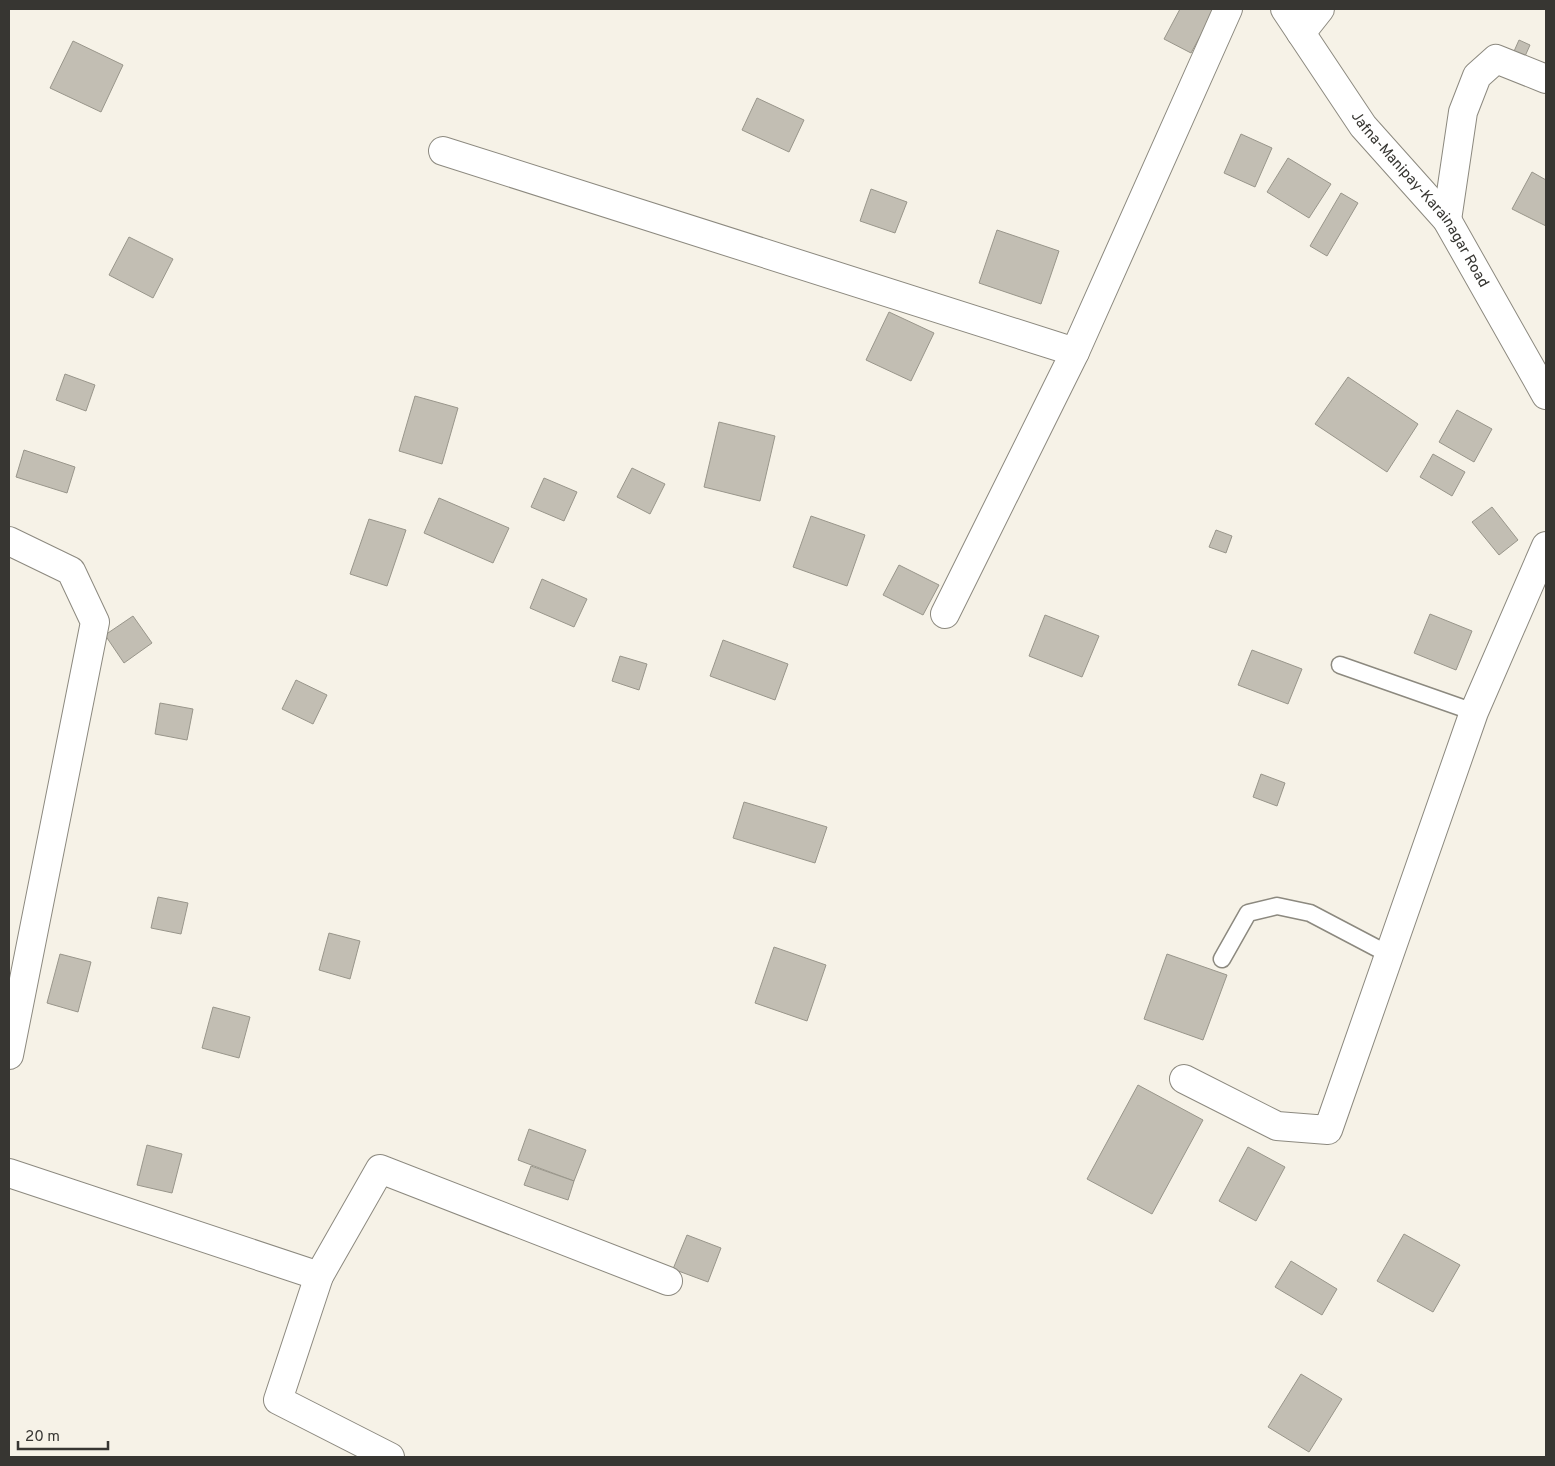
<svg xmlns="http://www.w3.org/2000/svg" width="1555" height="1466" viewBox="0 0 1555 1466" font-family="Overpass,sans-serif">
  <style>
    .building { fill: #c2beb3; stroke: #99968b }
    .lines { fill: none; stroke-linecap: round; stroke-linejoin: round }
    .lane-casing { stroke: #8c897f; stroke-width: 19 }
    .street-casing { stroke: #8c897f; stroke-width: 30 }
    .primary-casing { stroke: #8c897f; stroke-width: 30 }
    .lane { stroke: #fff; stroke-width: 16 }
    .street { stroke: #fff; stroke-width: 28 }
    .primary { stroke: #fff; stroke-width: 28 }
    .labels { text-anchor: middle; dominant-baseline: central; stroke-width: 4; stroke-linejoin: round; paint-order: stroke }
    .street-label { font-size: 15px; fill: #373632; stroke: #f6f2e7 }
  </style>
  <rect width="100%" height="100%" fill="#f6f2e7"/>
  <g class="building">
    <polygon points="1180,9 1215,9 1191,53 1164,39"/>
    <polygon points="1519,40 1530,45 1522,63 1511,58"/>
    <polygon points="73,41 123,65 101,112 50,88"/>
    <polygon points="757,98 804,120 789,152 742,130"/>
    <polygon points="1241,134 1272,148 1255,187 1224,173"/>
    <polygon points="1288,158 1331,184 1309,218 1267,192"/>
    <polygon points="1532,172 1546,180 1546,226 1512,209"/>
    <polygon points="871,189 907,202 895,233 860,221"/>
    <polygon points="1341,193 1358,203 1327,256 1310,246"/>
    <polygon points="997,230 1059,251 1041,304 979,283"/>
    <polygon points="129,237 173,259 153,298 109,275"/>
    <polygon points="889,312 934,333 911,381 866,360"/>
    <polygon points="65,374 95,385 86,411 56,400"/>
    <polygon points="1348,377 1418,424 1387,472 1315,424"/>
    <polygon points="415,396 458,408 442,464 399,451"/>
    <polygon points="1457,410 1492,429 1474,462 1439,442"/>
    <polygon points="719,422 775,436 760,501 704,487"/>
    <polygon points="24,450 75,467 67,493 16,477"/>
    <polygon points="1433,454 1465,472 1452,496 1420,477"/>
    <polygon points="632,468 665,484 650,514 617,497"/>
    <polygon points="544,478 577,492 564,521 531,507"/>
    <polygon points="439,498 509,528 493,563 424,533"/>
    <polygon points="1492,507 1518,540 1499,555 1472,522"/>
    <polygon points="811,516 865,535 847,586 793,567"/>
    <polygon points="369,519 406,530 387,586 350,574"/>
    <polygon points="1216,530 1232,536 1226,553 1209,547"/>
    <polygon points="899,565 939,585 923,615 883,595"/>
    <polygon points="542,579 587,599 574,627 530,608"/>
    <polygon points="1430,614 1472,631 1456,670 1414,653"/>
    <polygon points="1045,615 1099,636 1082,677 1029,656"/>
    <polygon points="133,616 152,643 124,663 105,635"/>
    <polygon points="723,640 788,664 775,700 710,676"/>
    <polygon points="1252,650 1302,669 1288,704 1238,685"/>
    <polygon points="620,656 647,664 639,690 612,681"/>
    <polygon points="296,680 327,695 313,724 282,709"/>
    <polygon points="160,703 193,709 187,740 155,734"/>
    <polygon points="1261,774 1285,783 1277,806 1253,797"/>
    <polygon points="744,802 827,827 815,863 733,838"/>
    <polygon points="158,897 188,903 181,934 151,928"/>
    <polygon points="329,933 360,941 350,979 319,970"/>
    <polygon points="774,947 826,965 807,1021 755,1003"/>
    <polygon points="60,954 91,962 78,1012 47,1003"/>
    <polygon points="1167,954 1227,975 1203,1040 1144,1019"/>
    <polygon points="213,1007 250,1017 239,1058 202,1048"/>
    <polygon points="1138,1085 1203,1120 1152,1214 1087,1179"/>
    <polygon points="529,1129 586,1150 574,1181 518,1160"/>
    <polygon points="147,1145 182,1154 172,1193 137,1185"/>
    <polygon points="1248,1147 1285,1167 1256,1221 1219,1201"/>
    <polygon points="531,1166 574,1181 568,1200 524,1185"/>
    <polygon points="1404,1234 1460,1265 1433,1312 1377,1281"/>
    <polygon points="687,1235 721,1248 708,1282 673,1269"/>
    <polygon points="1291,1261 1337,1289 1322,1315 1275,1287"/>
    <polygon points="1301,1374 1342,1399 1309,1452 1268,1427"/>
  </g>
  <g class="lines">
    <g class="lane-casing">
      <g id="lane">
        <polyline points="1340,665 1474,712"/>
        <polyline points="1222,959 1248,913 1277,906 1310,913 1388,954"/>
      </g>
    </g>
    <g class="street-casing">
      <g id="street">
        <polyline points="1301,33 1320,9"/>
        <polyline points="443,151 1075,352 1228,9"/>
        <polyline points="1447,220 1463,112 1477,76 1496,59 1546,79"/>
        <polyline points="9,541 71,571 95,622 9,1055"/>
        <polyline points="945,614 1075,352"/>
        <polyline points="1184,1079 1277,1126 1328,1130 1474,712 1546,546"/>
        <polyline points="9,1173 319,1276"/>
        <polyline points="390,1457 278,1400 319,1276 380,1169 668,1281"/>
      </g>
    </g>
    <g class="primary-casing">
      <g id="primary">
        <path id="s1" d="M1285 9 1363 126 1447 220 1546 395"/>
      </g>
    </g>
    <use href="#lane" class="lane"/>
    <use href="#street" class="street"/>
    <use href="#primary" class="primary"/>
  </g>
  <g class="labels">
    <g class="street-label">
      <text stroke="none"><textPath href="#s1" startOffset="234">Jafna-Manipay-Karainagar Road</textPath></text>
    </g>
  </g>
  <rect width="1555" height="1466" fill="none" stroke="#373632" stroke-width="20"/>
  <path d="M18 1441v8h90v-8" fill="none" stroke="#373632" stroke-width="2.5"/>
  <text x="25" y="1441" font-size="15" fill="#373632" stroke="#f6f2e7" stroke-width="4" paint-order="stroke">20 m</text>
</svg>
